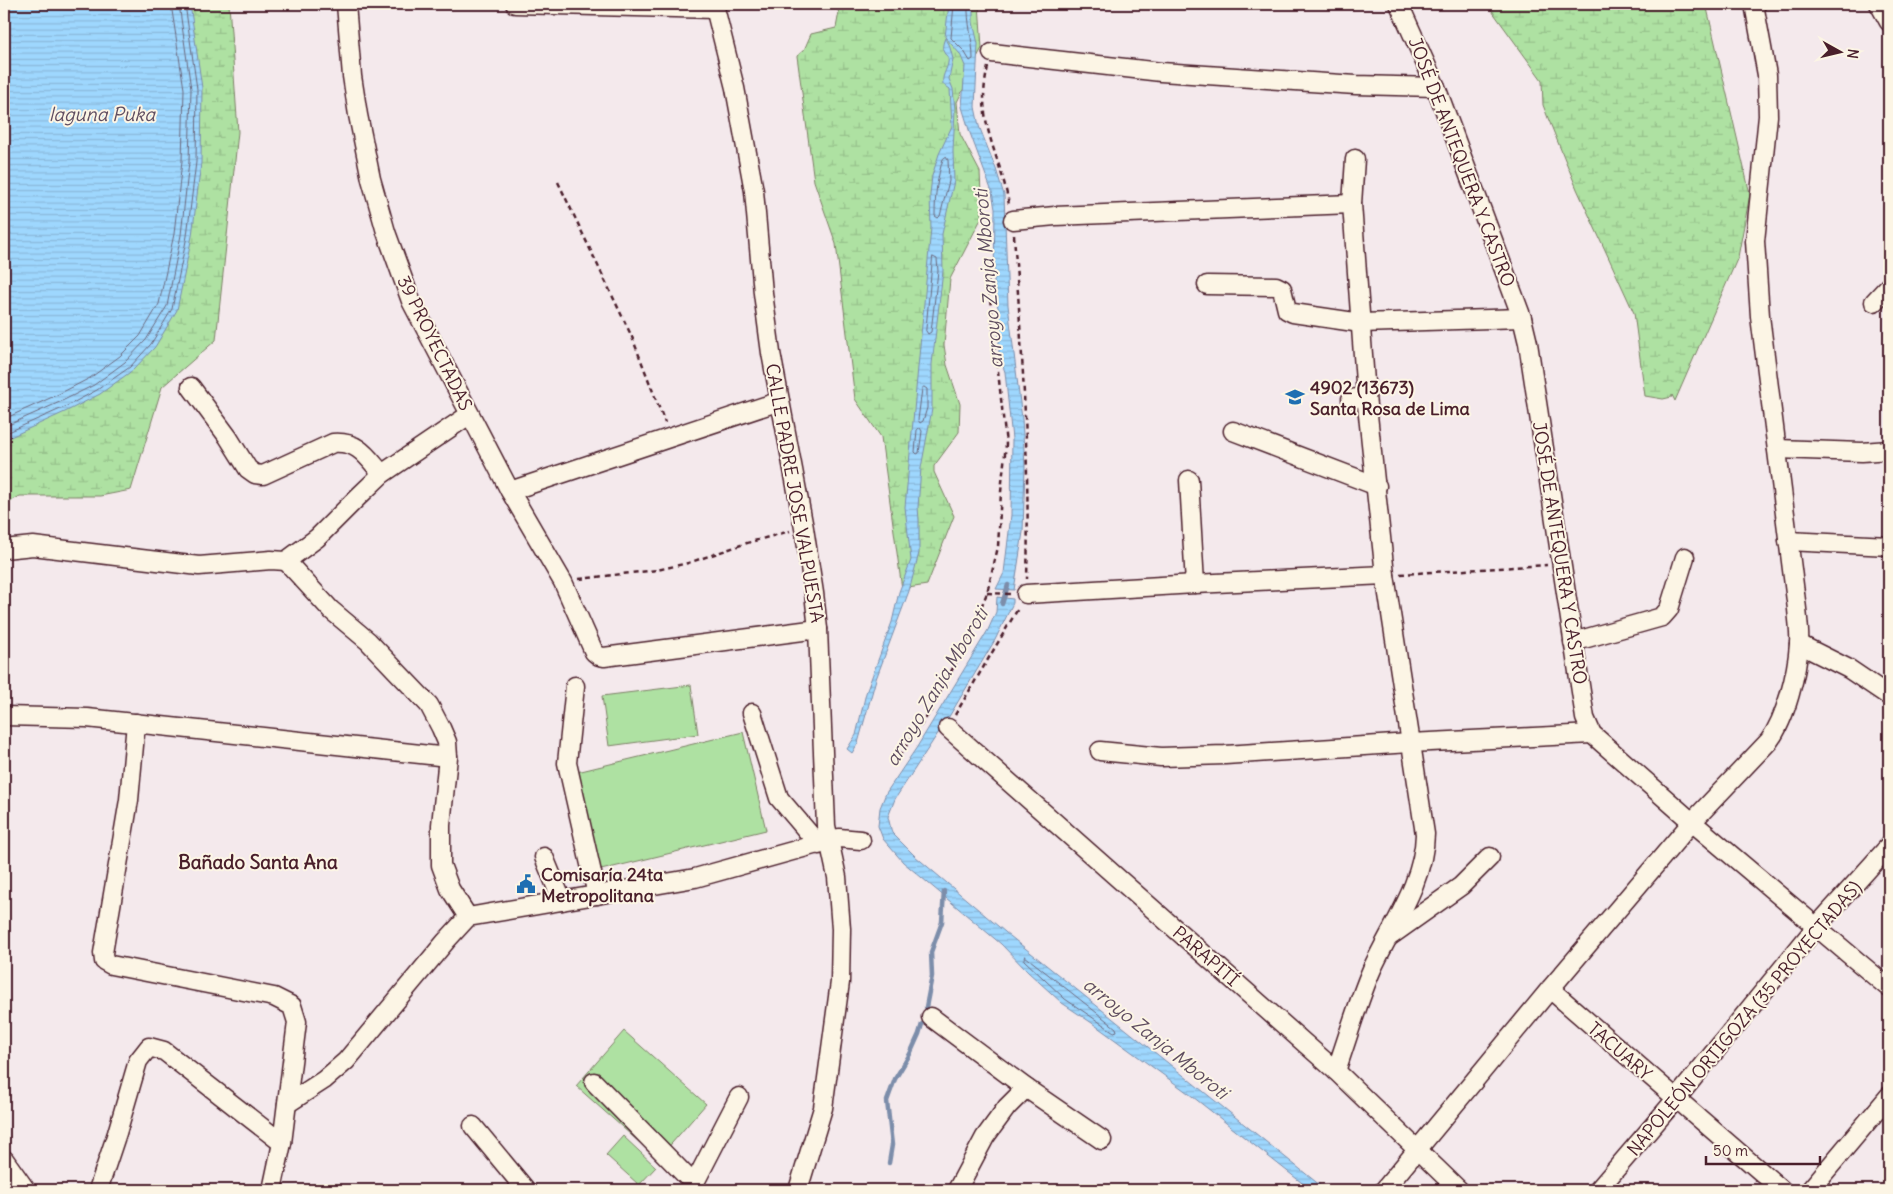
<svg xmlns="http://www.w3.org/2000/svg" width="1893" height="1194" viewBox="0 0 1893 1194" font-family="Delius,sans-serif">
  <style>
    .wetland { fill: url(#wetland-marsh); stroke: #7c8066 }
    .park { fill: #aee1a2; stroke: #7c8066 }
    .water { fill: url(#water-rules); stroke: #7c8daa }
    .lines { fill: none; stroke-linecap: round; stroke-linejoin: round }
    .shore { stroke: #6c697f; stroke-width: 1 }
    .stream { stroke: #7c8daa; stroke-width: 4.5 }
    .minor-casing { stroke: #4a1f2b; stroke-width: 21 }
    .path { stroke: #4a1f2b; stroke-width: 2.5; stroke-dasharray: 5 4; stroke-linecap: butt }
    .minor { stroke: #fcf5e5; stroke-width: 18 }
    .labels { text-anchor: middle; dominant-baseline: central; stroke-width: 4; stroke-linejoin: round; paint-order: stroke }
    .street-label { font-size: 18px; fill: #4a1f2b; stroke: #fcf5e5 }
    .poi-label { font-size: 18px; font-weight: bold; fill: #4a1f2b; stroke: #fcf5e5; text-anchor: start }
    .water-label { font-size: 19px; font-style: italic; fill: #5f4d60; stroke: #fcf5e5 }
    .neighbourhood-label { font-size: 19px; font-weight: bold; fill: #4a1f2b; stroke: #fcf5e5 }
  </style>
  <defs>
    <pattern id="wetland-marsh" width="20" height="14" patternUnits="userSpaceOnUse" patternTransform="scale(1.25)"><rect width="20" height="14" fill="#aee1a2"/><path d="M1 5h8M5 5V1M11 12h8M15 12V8" fill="none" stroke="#97c18c"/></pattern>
    <pattern id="water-rules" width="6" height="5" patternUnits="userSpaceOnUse" patternTransform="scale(1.25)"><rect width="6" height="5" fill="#9ed7fe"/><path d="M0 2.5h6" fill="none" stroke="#8ab8da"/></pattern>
  </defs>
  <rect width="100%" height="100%" fill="#f4e9ec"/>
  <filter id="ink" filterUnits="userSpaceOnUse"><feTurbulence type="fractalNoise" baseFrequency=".02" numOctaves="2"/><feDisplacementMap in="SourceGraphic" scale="10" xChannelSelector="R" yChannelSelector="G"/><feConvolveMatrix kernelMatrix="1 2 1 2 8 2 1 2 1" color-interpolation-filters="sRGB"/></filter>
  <g filter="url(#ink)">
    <g class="wetland">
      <polygon points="4,4 229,4 238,132 216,340 162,387 131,490 100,496 20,496 4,505"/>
      <polygon points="831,4 979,4 982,48 964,82 964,88 957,102 960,134 980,172 982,217 950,279 944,345 947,365 960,404 959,432 934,466 934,472 954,516 927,585 902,589 881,437 855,399 836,244 814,181 797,56 804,50 811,34 836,28 839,12"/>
      <polygon points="1487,4 1706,4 1750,194 1738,257 1675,401 1672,395 1672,397 1663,399 1645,396 1634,313 1577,189 1548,118 1543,105 1542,80"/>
    </g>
    <g class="park">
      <polygon points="691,685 698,734 609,746 602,696"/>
      <polygon points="743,732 766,830 601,870 577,772"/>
      <polygon points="624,1031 706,1104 658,1159 576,1086"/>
      <polygon points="623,1136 656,1167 639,1185 606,1155"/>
    </g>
    <g class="water">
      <polygon points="4,4 190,4 202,88 201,163 192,236 177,310 155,347 133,370 100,394 67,411 4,440"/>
      <polygon points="949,4 973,4 973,22 978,44 975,107 979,126 996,169 1004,195 1008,305 1022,419 1025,466 1023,532 1014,590 996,589 1004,573 1011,515 1012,439 1005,372 999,355 999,314 994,284 995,209 992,192 970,133 962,107 965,66 960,54 945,37"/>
      <path d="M945 38 949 44 953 59 949 79 953 89 955 110 953 151 954 181 942 234 943 271 932 364V409L921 468 918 507 919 520V553L909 591 876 679 858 743 852 753 847 749 856 735 866 693 892 622 899 592 911 560 905 507 931 228 930 195 932 176 939 154 952 126 950 89 943 84C941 74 950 67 948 57 941 52 942 45 945 38Z"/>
      <polygon points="997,597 1013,599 1013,603 995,640 950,715 895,799 888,817 892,833 915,856 1005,932 1326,1190 1311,1190 1188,1093 1092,1023 1062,1003 1028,972 1001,944 903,862 883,839 878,826 880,808 886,793 917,747 988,630 996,612"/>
    </g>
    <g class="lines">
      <g class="shore">
        <path d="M954 4 951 38 964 51 970 61 973 59C973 40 967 23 968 4"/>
        <path d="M946 157 948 160 949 181 940 216 938 218 935 216C935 195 937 178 943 159Z"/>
        <polygon points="933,257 937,259 938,271 931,332 928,334 926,331"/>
        <polygon points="924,387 927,389 927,408 923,421 920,423 918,420 922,389"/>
        <polyline points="4,419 59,394 90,378 120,356 140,336 159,304 174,234 182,161 184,89 171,4"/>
        <polyline points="4,427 62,401 94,385 125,362 146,340 167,306 181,235 189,162 191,89 179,4"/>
        <polygon points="920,428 922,431 919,453 917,454 915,452 917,430"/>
        <polyline points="4,434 65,407 97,390 130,367 151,344 172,309 187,236 196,162 197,89 185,4"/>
        <polygon points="1025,956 1116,1028 1117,1031 1114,1032 1065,999 1024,960"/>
      </g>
      <g class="stream">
        <polyline points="1002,604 1008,585"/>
        <polyline points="926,1007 932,976 931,952 942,922 944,891"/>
        <polyline points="889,1163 892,1145 887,1101 895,1079 910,1054 919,1034 922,1024"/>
      </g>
      <g class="minor-casing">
        <g id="minor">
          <polyline points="346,4 352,76 358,115 371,179 386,232 411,301 510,491 563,582 594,652 599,656 604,657 818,629"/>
          <polyline points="515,4 715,9"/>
          <polyline points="714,4 735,88 754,191 763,293 771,353 804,528 814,593 818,629 826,826 837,877 841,929 840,982 823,1108 798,1190"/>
          <polyline points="1399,4 1436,87 1522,318 1528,343 1585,718 1592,734 1692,822 1889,988"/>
          <polyline points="1879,4 1889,22"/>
          <polyline points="992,53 1161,72 1356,85 1436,87"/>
          <polyline points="1013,220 1055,216 1352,204"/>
          <polyline points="1207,285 1276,286 1282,289 1287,310 1293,313 1361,323 1522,318"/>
          <polyline points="1874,302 1889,286"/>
          <path d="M191 387 228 437 248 469 255 474 263 475 333 443C359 441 367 457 382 474"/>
          <polyline points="1351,399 1366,396"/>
          <polyline points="1233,431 1377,486"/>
          <polyline points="1777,449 1862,452 1889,450"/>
          <polyline points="1189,480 1195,584"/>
          <polyline points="510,491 780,401"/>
          <polyline points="1788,541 1889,546"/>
          <polyline points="4,549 33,546 199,566 271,560 286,561 317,538 358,497 382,474 469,415"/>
          <polyline points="286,561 331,610 368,641 429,705 441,728 447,742 448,757 441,825 441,865 450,889 468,917"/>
          <polyline points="1026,594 1195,584 1385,575"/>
          <polyline points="1573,642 1662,617 1669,609 1685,557"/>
          <polyline points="1799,644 1849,669 1889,696"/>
          <polyline points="575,686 567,763 597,895"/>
          <polyline points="752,713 779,798 819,845"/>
          <polyline points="4,716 87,718 448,757"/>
          <polyline points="136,723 129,800 103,953 104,961 111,965 274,997 292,1006 297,1022 282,1143 272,1190"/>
          <polyline points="948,728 1336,1071 1459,1190"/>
          <polyline points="1100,751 1161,757 1225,755 1410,743 1592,734"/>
          <polyline points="544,857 562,901"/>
          <polyline points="1389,937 1461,886 1490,857"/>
          <polyline points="1550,989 1782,1190"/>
          <polyline points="931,1017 1026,1088 1102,1140"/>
          <path d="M1336 1071C1348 1037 1358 1001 1372 969 1392 925 1424 883 1425 834L1385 575 1366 396 1352 204 1355 159"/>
          <polyline points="594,1082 694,1184"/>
          <polyline points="287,1104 324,1080 346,1061 446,941 468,917 695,878 839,838 861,840"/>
          <polyline points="473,1126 526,1190"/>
          <polyline points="4,1159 26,1190"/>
          <polyline points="98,1190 117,1133 138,1061 149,1047 164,1051 282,1143"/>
          <polyline points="691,1190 739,1097"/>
          <polyline points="957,1190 985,1137 1007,1107 1026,1088"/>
          <path d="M1384 1190 1550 989 1692 822 1769 741C1786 718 1797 673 1799 644 1800 633 1798 621 1797 609L1760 316 1755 241 1768 116 1767 75 1754 4"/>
          <polyline points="1598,1190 1676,1099 1816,927 1889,846"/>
          <polyline points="1810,1190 1889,1096"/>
        </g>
      </g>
      <g class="path">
        <path d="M988 67C974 123 1001 154 1009 205"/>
        <polyline points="558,182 632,337 665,423"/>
        <path d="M1014 235C1022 350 1030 464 1027 579"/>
        <polyline points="1400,574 1547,565"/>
        <polyline points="579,579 657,570 688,563 747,543 790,531"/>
        <polyline points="987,593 1011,594"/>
        <polyline points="955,715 1019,607"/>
        <polyline points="899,756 930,712 967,641 987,593 998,547 1001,492 1006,444 986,262"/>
      </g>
      <use href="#minor" class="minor"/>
    </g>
  </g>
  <defs>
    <g id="school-bare" transform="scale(1.5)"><path d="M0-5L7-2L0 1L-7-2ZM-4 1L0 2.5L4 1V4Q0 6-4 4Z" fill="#1f6fb2" stroke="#fcf5e5" stroke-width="2.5" paint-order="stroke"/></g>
    <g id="civic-bare" transform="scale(1.5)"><path d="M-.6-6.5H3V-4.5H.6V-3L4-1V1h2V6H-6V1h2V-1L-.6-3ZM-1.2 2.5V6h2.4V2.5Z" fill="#1f6fb2" stroke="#fcf5e5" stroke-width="2.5" paint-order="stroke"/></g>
  </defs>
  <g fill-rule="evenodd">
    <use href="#school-bare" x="1295" y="397"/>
    <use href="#civic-bare" x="526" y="884"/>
  </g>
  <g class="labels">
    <g class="street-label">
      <text transform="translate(1462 162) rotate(69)">JOSÉ DE ANTEQUERA Y CASTRO</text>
      <text transform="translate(435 343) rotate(64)">39 PROYECTADAS</text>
      <text transform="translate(795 493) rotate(80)">CALLE PADRE JOSE VALPUESTA</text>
      <text transform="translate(1560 553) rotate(81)">JOSÉ DE ANTEQUERA Y CASTRO</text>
      <text transform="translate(1206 956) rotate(41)">PARAPITÍ</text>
      <text transform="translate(1744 1018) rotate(-50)">NAPOLEÓN ORTIGOZA (35 PROYECTADAS)</text>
      <text transform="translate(1620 1051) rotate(41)">TACUARY</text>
    </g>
    <g class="poi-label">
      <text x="1310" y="387">4902 (13673)<tspan x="1310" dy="21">Santa Rosa de Lima</tspan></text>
      <text x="541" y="874">Comisaría 24ta<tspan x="541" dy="21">Metropolitana</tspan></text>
    </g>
    <g class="water-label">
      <text x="102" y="114">laguna Puka</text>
      <text transform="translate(988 279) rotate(-95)">arroyo Zanja Mboroti</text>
      <text transform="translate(936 687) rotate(-59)">arroyo Zanja Mboroti</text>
      <text transform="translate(1156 1038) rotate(39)">arroyo Zanja Mboroti</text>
    </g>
    <g class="neighbourhood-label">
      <text x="258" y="862">Bañado Santa Ana</text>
    </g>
  </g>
  <rect width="1893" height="1194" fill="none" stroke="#fcf5e5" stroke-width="20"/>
  <rect x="10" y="10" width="1873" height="1174" fill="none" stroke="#4a1f2b" stroke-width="2" filter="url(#ink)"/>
  <g transform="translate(1840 52) rotate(98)" stroke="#fcf5e5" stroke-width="4" paint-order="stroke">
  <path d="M0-4L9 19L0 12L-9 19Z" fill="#4a1f2b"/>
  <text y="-8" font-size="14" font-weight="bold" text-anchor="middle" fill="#4a1f2b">N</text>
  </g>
  <path d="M1706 1156v8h114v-8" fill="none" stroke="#4a1f2b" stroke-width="2.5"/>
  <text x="1713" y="1156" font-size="15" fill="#4a1f2b" stroke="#fcf5e5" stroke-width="4" paint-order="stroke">50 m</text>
</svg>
